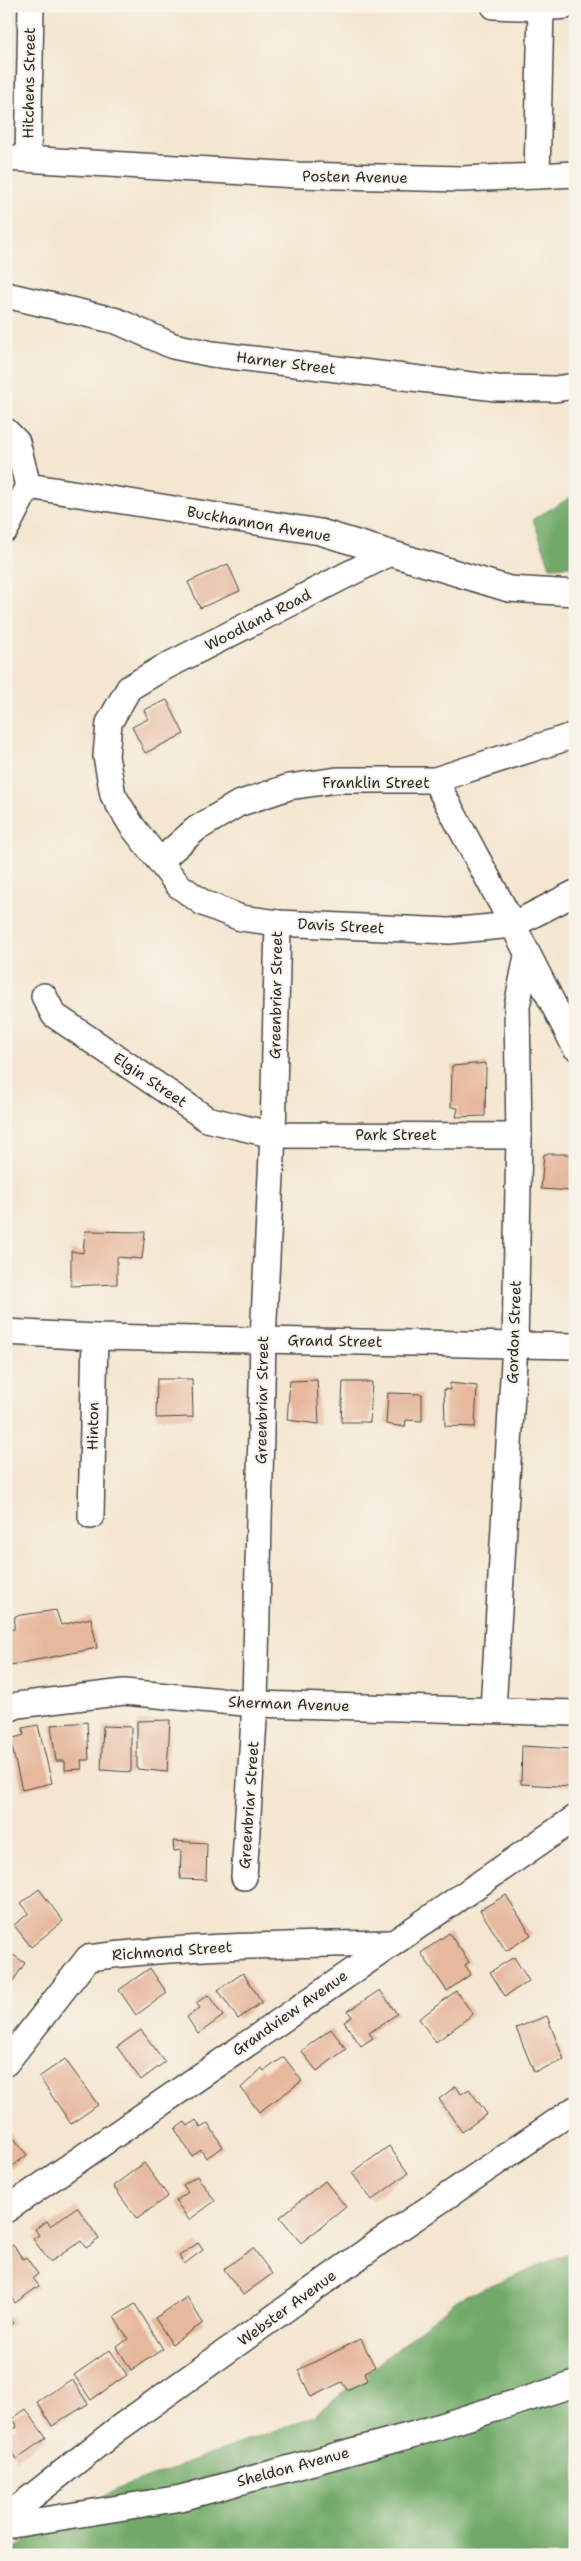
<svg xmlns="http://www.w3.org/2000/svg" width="581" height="2561" viewBox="0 0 581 2561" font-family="'Shantell Sans',sans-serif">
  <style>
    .forest { fill: #71aa68; stroke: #4e6a4a }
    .building { fill: #e6b89d }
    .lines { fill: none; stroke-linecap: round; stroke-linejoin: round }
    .street-casing { stroke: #494744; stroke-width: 28 }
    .street { stroke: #fff; stroke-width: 25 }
    .labels { text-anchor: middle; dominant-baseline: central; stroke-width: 4; stroke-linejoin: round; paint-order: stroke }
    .street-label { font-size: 15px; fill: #2b2b2b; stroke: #f7f3e8 }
  </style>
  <rect width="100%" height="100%" fill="#f7f3e8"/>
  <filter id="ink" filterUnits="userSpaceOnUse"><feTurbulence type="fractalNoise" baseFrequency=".02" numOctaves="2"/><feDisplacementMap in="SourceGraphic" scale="10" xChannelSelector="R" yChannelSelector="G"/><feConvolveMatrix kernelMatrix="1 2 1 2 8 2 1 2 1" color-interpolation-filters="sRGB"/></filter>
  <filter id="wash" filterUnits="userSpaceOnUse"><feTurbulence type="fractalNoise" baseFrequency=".0096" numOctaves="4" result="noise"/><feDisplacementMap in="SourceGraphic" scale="20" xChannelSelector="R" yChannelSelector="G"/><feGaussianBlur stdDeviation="1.12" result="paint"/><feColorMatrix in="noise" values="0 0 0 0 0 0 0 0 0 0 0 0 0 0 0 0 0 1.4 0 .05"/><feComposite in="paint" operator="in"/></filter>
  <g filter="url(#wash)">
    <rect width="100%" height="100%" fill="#f4e6d0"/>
    <g class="forest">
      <polygon points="575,495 575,566 550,567 533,519"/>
      <polygon points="575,2250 575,2555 6,2555 6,2553 115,2490 314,2416 458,2299"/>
    </g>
    <g id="blocks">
      <g class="building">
        <polygon points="228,564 240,591 200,608 188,582"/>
        <polygon points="167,700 184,734 145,753 132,727 148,719 144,710"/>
        <polygon points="486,1063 485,1116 456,1117 458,1108 451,1107 452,1066"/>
        <polygon points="544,1154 575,1154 575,1191 541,1189"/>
        <polygon points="85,1231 145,1232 142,1259 117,1257 117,1284 71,1286 71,1251 83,1253"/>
        <polygon points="157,1379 192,1379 193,1417 156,1418"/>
        <polygon points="317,1380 319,1424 287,1420 290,1381"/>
        <polygon points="343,1382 372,1382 370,1422 341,1422"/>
        <polygon points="450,1383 477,1386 475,1427 445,1426 444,1389 450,1390"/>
        <polygon points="388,1393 422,1394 422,1421 406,1420 405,1427 386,1424"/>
        <polygon points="56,1610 61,1625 91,1618 97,1648 6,1666 6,1630 14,1629 15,1616"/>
        <polygon points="170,1720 167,1772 137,1769 137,1721"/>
        <polygon points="87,1722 89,1760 81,1760 82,1769 65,1770 65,1761 56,1761 51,1725"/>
        <polygon points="38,1725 52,1783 22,1790 10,1739 24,1735 23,1728"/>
        <polygon points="103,1726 131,1727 131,1772 101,1770"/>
        <polygon points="522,1746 575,1749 573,1787 521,1784"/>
        <polygon points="173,1841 207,1843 206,1880 180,1879 181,1850 174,1851"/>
        <polygon points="39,1889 63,1921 31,1947 14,1925 29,1913 21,1903"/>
        <polygon points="506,1895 531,1935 506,1951 480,1910"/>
        <polygon points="449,1933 469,1962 465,1965 471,1974 447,1991 421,1953"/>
        <polygon points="6,1950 25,1963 9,1987 6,1985"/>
        <polygon points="514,1957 529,1981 505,1996 490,1972"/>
        <polygon points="150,1968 167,1993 136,2015 119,1990"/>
        <polygon points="243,1973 262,2002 238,2019 218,1990"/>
        <polygon points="380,1990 397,2014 369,2033 373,2038 361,2046 344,2022 352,2017 348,2011"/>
        <polygon points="456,1991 473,2014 436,2042 419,2019"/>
        <polygon points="208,1995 223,2016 198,2034 187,2017 200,2008 196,2003"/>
        <polygon points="547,2016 564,2060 534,2072 516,2028"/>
        <polygon points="331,2029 346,2049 317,2071 301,2051"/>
        <polygon points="141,2030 165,2062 141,2080 117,2047"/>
        <polygon points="284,2057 302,2081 259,2112 241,2088 262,2068 264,2071"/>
        <polygon points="65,2059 98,2105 71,2124 39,2077"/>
        <polygon points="456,2086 461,2094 469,2089 487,2114 462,2132 439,2099"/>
        <polygon points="196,2120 201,2128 208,2123 223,2147 206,2158 201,2150 192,2156 175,2129 185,2122 188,2126"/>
        <polygon points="6,2128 27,2155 6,2171"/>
        <polygon points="389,2146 408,2173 372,2200 352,2173"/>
        <polygon points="144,2163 168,2196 137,2219 113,2186"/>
        <polygon points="197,2176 215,2201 189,2220 176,2201 188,2192 183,2185"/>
        <polygon points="325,2181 346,2207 301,2243 280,2217"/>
        <polygon points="77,2207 99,2239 86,2248 81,2241 50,2262 33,2239 39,2235 35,2229 47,2221 50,2226"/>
        <polygon points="198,2243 203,2250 184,2264 179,2256"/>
        <polygon points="13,2245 23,2259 26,2257 38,2274 33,2278 39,2286 15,2303 6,2290 6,2250"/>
        <polygon points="253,2248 272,2274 243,2295 224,2269"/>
        <polygon points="187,2297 203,2323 172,2344 155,2318"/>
        <polygon points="135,2304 163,2349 131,2370 117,2347 128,2339 114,2317"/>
        <polygon points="6,2312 14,2323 6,2329"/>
        <polygon points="361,2339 375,2367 365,2372 368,2380 347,2390 342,2382 311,2397 298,2370"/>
        <polygon points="110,2350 127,2375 91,2400 74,2375"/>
        <polygon points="72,2379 88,2404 52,2426 37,2402"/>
        <polygon points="26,2409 46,2438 16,2459 10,2450 6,2452 6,2434 17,2427 12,2419"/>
      </g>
    </g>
  </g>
  <g filter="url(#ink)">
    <use href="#blocks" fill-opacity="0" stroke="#494744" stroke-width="1"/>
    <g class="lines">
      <g class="street-casing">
        <g id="street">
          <polyline points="494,6 541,8 566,6"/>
          <polyline points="6,158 297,175 462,179 537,176 541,8"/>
          <polyline points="28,159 31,6"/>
          <polyline points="537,176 575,174"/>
          <polyline points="6,295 117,321 173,346 212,354 496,388 555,389 575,386"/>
          <polyline points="6,431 17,442 28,486"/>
          <polyline points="28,486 320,532 509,589 575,593"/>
          <polyline points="6,529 28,486"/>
          <polyline points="388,554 161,669 129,688 109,723 106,756 113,795 132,826 178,885 203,903 241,918 278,923 449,931 513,925 575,893"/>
          <polyline points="435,780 513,925 575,1047"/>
          <polyline points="160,861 196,829 238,804 289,787 337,780 435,780 575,735"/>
          <polyline points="44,996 54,1015 207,1119 273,1135 519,1136"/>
          <polyline points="6,1332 95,1337 575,1346"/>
          <polyline points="91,1516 95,1337"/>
          <polyline points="493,1709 515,1345 519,1136 517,1006 527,956"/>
          <polyline points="6,1710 18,1705 124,1692 255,1704 575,1713"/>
          <polyline points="244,1877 255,1704 263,1339 273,1135 278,923"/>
          <path d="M6 2063 88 1958C188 1945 289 1945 389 1943"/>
          <polyline points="6,2210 575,1818"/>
          <polyline points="6,2517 119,2428 378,2243 575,2109"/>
          <polyline points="6,2526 181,2498 415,2434 575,2384"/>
        </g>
      </g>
      <use href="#street" class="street"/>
    </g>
  </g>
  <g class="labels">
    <g class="street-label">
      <text transform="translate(29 83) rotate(-89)">Hitchens Street</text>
      <text transform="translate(355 177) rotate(1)">Posten Avenue</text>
      <text transform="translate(286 363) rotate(7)">Harner Street</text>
      <text transform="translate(259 524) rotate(10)">Buckhannon Avenue</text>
      <text transform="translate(258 620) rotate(-27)">Woodland Road</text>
      <text x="376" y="783">Franklin Street</text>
      <text transform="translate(341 926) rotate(3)">Davis Street</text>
      <text transform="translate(276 995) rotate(-89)">Greenbriar Street</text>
      <text transform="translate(150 1080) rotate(34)">Elgin Street</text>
      <text x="396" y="1135">Park Street</text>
      <text transform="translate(514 1332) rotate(-88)">Gordon Street</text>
      <text transform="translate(335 1341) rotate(1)">Grand Street</text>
      <text transform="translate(262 1400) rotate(-89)">Greenbriar Street</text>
      <text transform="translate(93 1426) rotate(-89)">Hinton</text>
      <text transform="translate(289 1704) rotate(2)">Sherman Avenue</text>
      <text transform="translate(249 1805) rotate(-86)">Greenbriar Street</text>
      <text transform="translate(172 1951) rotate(-4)">Richmond Street</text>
      <text transform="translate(290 2013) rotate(-35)">Grandview Avenue</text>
      <text transform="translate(287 2308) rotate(-36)">Webster Avenue</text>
      <text transform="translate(293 2467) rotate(-15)">Sheldon Avenue</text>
    </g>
  </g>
  <rect width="581" height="2561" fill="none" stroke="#f7f3e8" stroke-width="25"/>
</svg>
